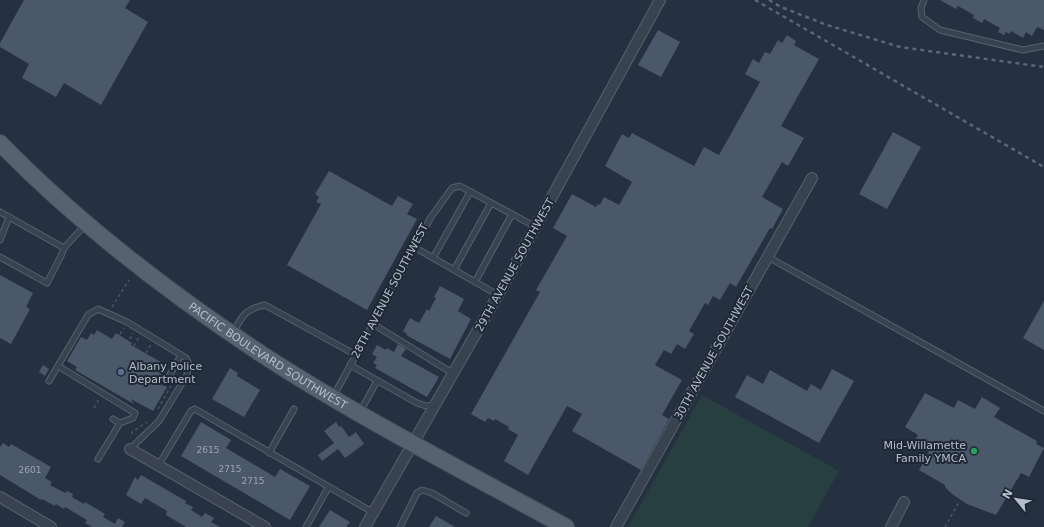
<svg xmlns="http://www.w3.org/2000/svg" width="1044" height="527" viewBox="0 0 1044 527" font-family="'DejaVu Sans',sans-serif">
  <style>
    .green { fill: #273f41 }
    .building { fill: #4b5869 }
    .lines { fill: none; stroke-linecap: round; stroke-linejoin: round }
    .service-casing { stroke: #57616d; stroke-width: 7 }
    .minor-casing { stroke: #57616d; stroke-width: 12 }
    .primary-casing { stroke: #434c59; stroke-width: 18 }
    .path { stroke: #455b5e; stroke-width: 1.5; stroke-dasharray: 3 3; stroke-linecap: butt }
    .service { stroke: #394350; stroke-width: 5 }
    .minor { stroke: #394350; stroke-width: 10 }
    .primary { stroke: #576270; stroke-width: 16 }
    .rail { stroke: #5b6777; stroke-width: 2.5; stroke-dasharray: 4 4; stroke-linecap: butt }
    .service-dot { fill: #5c6f8a; stroke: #1e2835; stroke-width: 1.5 }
    .leisure-dot { fill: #2e9e5b; stroke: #1e2835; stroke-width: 1.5 }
    .labels { text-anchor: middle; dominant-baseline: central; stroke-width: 4; stroke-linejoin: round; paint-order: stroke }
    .number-label { font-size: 9px; fill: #9ba4b2 }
    .street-label { font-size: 11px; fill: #b6beca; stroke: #1e2835 }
    .poi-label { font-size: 11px; fill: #b6beca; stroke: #1e2835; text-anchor: start }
  </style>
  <rect width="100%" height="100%" fill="#253140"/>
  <polygon class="green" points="702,395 839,471 808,527 628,527"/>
  <g class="building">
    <polygon points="24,0 130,0 125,8 148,22 101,105 64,83 56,97 22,78 29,64 0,47 0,43"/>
    <polygon points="940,0 1044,0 1044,30 1037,27 1032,36 1026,32 1023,38 1011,31 1010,34 1006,32 1004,35 998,32 1000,28 984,19 982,23 973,18 974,15 958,6 956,9"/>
    <polygon points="658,30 680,42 661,77 638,65"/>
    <polygon points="787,35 796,41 794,45 819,59 781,126 804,138 788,166 782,162 762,197 783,209 772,229 770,228 736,287 730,283 720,300 713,296 708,305 705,303 689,331 694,334 685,349 677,344 671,354 664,350 655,365 682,380 662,415 669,419 641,470 572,431 582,414 567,406 528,475 504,461 518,435 508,429 509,427 495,419 494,421 488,418 485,422 471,414 540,292 536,290 567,236 553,228 572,194 596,207 598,204 600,205 604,197 619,205 632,182 605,166 622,134 629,138 632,133 694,166 704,147 719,155 760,82 745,74 753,59 759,63 765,52 770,54 778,40 782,43"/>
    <polygon points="893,132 921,147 887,209 859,194"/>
    <polygon points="329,171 392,206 398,196 413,204 407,214 417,219 367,310 287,265 321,204 316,202 319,197 315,194"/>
    <polygon points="0,275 33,293 26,307 30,309 11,344 0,338"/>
    <polygon points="440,286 464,299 458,311 471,319 450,359 406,335 407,334 403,331 410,318 419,323 427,309 429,311 436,298 434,297"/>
    <polygon points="1044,301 1044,350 1023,338"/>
    <polygon points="97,330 112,339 116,333 132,343 131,345 166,365 161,374 165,376 160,384 167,387 153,411 131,399 134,404 75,370 77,367 67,361 81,337 87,340 91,333 94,335"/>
    <polygon points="398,344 406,349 401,356 439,377 427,397 375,368 377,365 373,363 377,357 372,354 377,345 386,350 387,348 394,352"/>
    <polygon points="43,365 49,369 45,376 39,372"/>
    <polygon points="230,368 238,373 237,376 260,390 244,417 212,399"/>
    <polygon points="832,369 854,381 819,443 735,397 747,375 763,384 770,370 807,391 811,384 821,390"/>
    <polygon points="925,393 954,408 958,400 975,409 982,397 1000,408 994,417 1037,441 1036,444 1044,448 1029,477 1021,473 996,515 967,504 952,494 945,487 945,485 919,470 929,452 913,443 918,435 905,427"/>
    <polygon points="201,422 231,440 226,448 275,477 280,469 310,486 290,520 181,456"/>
    <polygon points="336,422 339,427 341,426 349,437 356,432 364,444 345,458 338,449 322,461 318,455 334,443 324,431"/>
    <polygon points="3,443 9,447 11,444 51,467 45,478 52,482 50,485 65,493 67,491 73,494 72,497 84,504 85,502 105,514 103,517 115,524 118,518 125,522 122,527 92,527 85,523 87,520 65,507 64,509 56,504 55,506 42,499 41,500 0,475 0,447"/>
    <polygon points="141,475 186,501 185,503 193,507 191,510 202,517 205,513 214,518 211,522 220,527 186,527 166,515 167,511 145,498 141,504 126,495 135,477 138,480"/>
    <polygon points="330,510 350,522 346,527 319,527"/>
    <polygon points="436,516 455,527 429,527"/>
  </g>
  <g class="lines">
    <g class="service-casing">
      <g id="service">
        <polyline points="924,0 921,8 922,17 940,30 1023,50 1044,46"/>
        <polyline points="0,212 64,248 85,225"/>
        <polyline points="0,240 9,217"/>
        <polyline points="414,247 498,295"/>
        <polyline points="0,257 47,283 61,256 64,248"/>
        <polyline points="768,257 1044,411"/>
        <polyline points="433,258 470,192"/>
        <polyline points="454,270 491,203"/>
        <polyline points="475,282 512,214"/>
        <polyline points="373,324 454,374"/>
        <path d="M233 333C242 316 245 309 265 305L356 355"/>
        <polyline points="350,365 417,403 426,406 435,405"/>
        <polyline points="58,366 135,413 133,418 120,423"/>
        <polyline points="167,380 181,355"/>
        <polyline points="49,381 88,315 98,309 127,322 186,358 189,364 187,375 159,421 130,449"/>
        <polyline points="333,397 431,217 452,188 460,186 536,227"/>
        <polyline points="360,412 377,381"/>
        <polyline points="269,453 294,409"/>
        <polyline points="98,459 120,423 113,419"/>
        <polyline points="158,466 191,411 195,409 374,513"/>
        <polyline points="306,527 328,488"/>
        <polyline points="400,527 417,493 422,490 432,493 466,513"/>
      </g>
    </g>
    <g class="minor-casing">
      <g id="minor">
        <polyline points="130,449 265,527"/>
        <polyline points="0,497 51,527"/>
        <polyline points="365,527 498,295 660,0"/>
        <polyline points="616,527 812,178"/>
        <polyline points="891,527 904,502"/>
      </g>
    </g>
    <g class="primary-casing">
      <g id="primary">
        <path id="s1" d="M0 143C79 224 169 293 263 355 360 418 464 471 566 527"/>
      </g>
    </g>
    <g class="path">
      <polyline points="112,307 129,280"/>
      <polyline points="120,334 124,328"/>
      <polyline points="130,339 133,333"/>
      <polyline points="134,346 139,337"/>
      <polyline points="146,353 151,344"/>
      <polyline points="94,408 99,399"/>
      <polyline points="158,409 171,386"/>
      <polyline points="132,434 132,432 147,422"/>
      <polyline points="945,527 959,502"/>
    </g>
    <use href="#service" class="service"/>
    <use href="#minor" class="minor"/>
    <use href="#primary" class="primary"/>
    <g class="rail">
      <polyline points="755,0 1044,167"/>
      <polyline points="769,0 781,7 827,25 900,47 1044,67"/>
    </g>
  </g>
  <circle class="service-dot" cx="121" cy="372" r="4"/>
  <circle class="leisure-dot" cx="974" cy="451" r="4"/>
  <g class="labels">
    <g class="number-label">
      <text x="208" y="450">2615</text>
      <text x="230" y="469">2715</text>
      <text x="30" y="470">2601</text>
      <text x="253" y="481">2715</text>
    </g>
    <g class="street-label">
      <text transform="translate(515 265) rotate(-61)">29TH AVENUE SOUTHWEST</text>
      <text transform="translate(390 291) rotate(-62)">28TH AVENUE SOUTHWEST</text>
      <text transform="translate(714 353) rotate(-61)">30TH AVENUE SOUTHWEST</text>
      <text stroke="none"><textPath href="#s1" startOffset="343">PACIFIC BOULEVARD SOUTHWEST</textPath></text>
    </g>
    <g class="poi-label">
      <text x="129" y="366">Albany Police<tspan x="129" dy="13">Department</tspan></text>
      <text x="966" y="445" text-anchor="end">Mid-Willamette<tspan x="966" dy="13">Family YMCA</tspan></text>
    </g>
  </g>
  <g transform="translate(1016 499) rotate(300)" stroke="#1e2835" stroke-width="3" paint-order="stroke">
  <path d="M0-3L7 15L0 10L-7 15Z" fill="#b6beca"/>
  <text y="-6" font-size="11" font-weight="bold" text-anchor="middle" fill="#b6beca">N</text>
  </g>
</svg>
